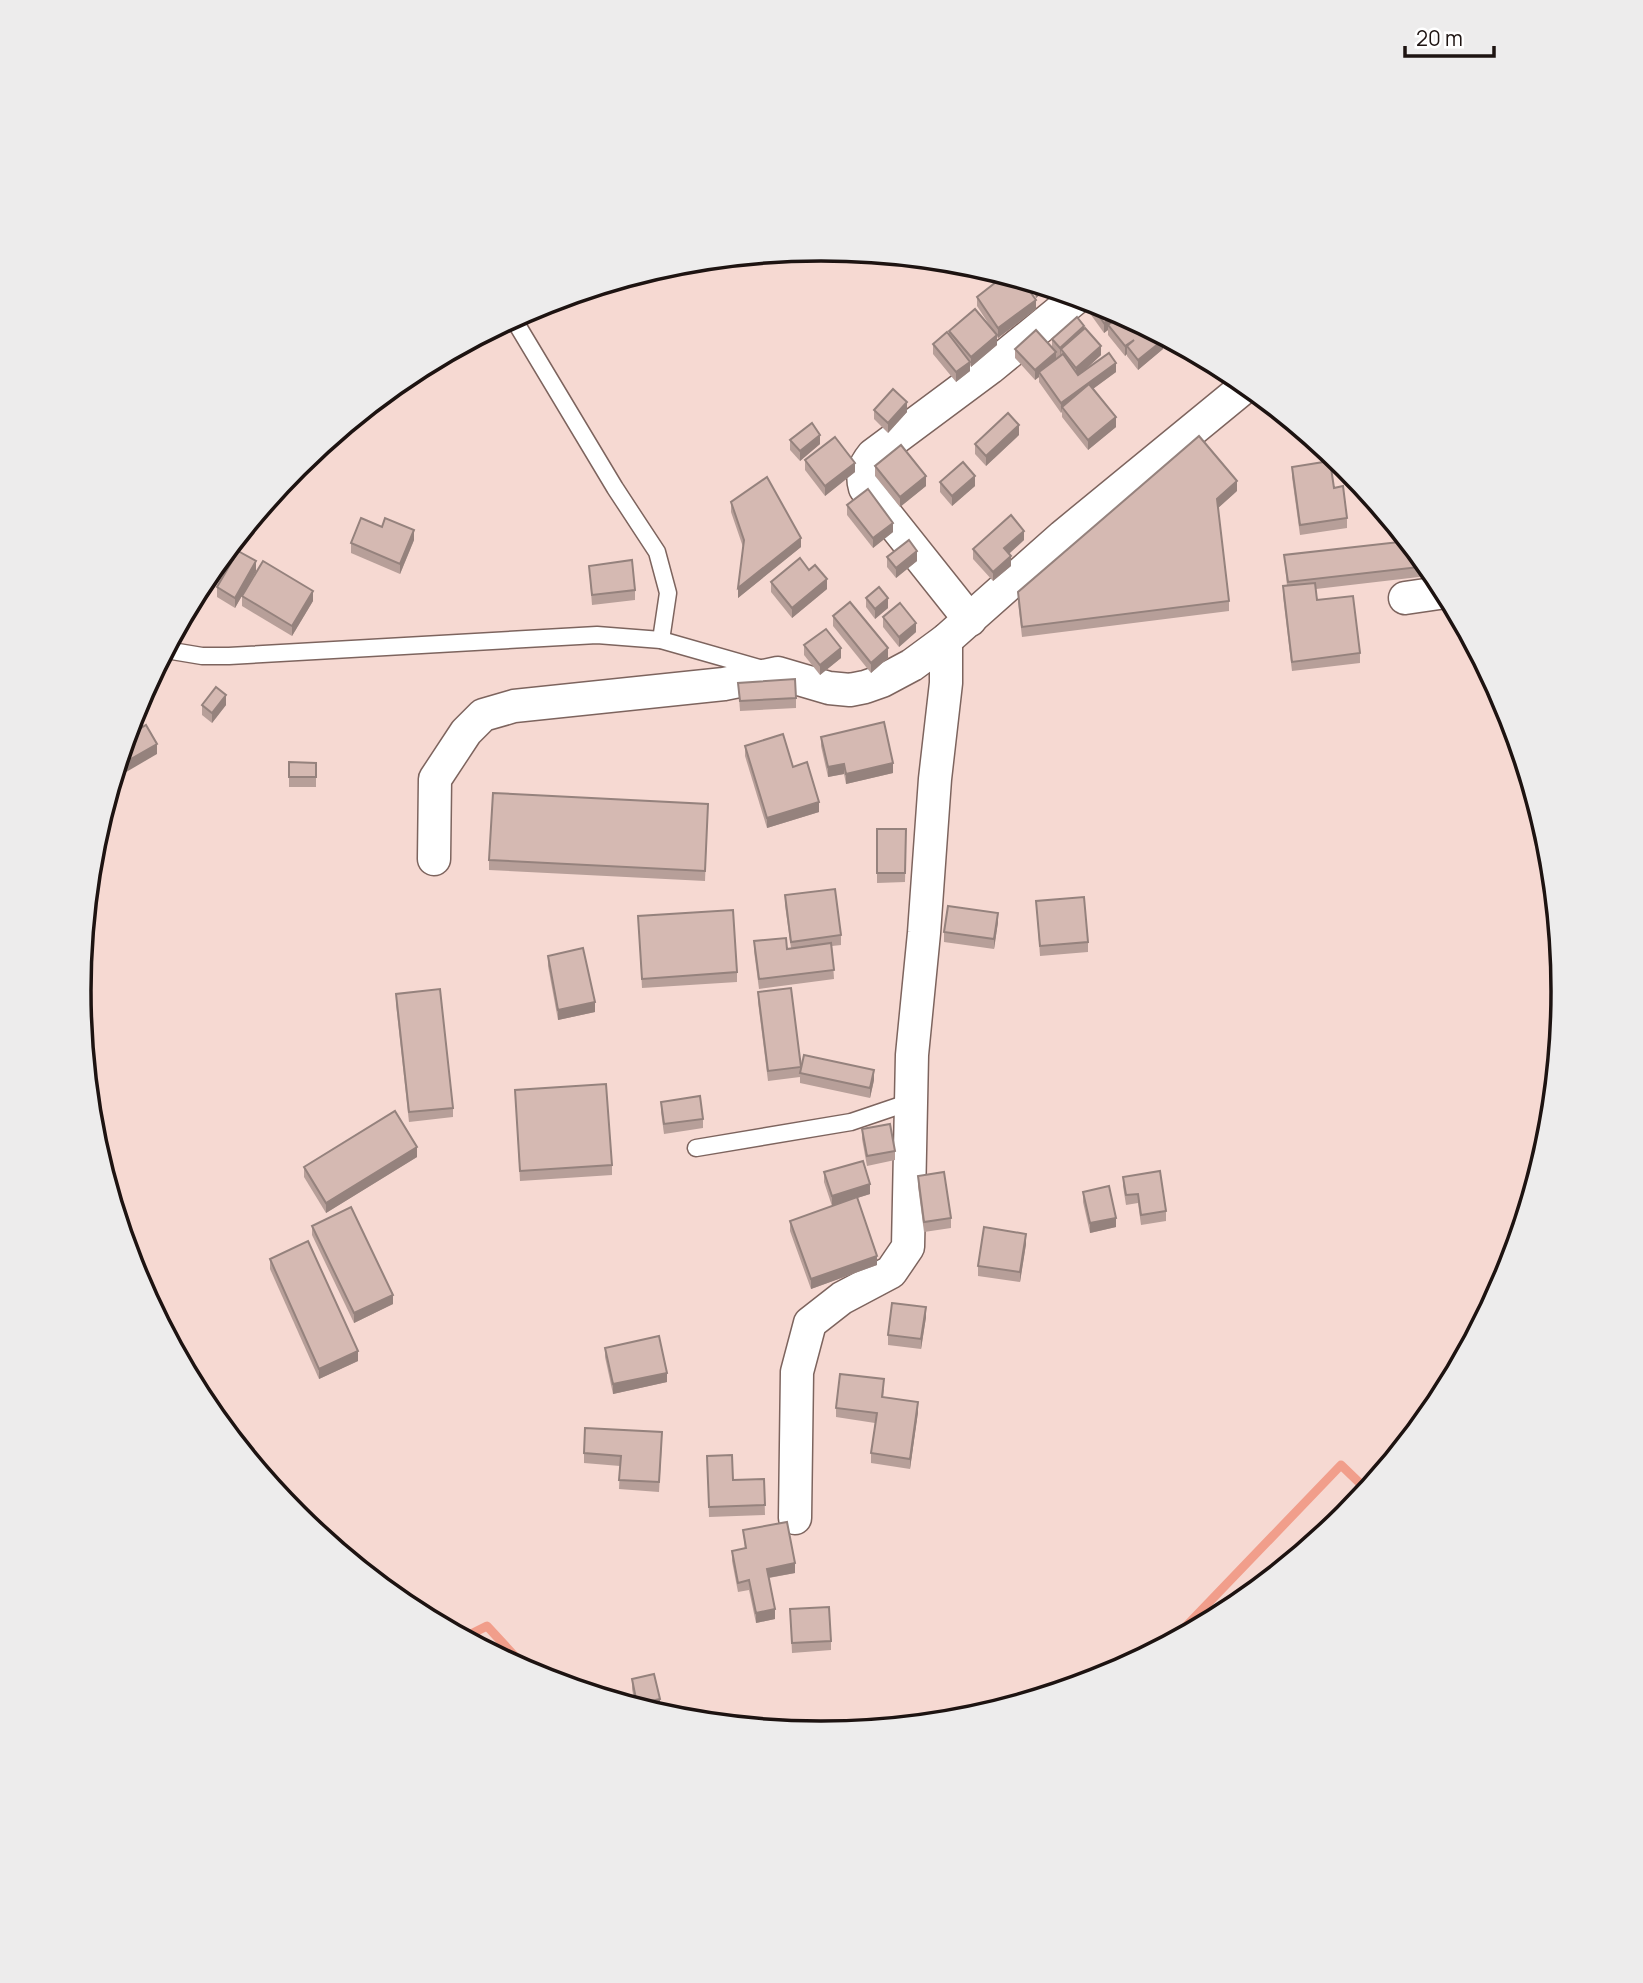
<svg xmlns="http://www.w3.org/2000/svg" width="1643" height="1983" viewBox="0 0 1643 1983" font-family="Manrope,sans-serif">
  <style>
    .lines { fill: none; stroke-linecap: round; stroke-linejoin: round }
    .stream { stroke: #f19e8b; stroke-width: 9 }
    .service-casing { stroke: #7d645e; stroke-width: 19 }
    .minor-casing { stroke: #7d645e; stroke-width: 35 }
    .service { stroke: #fff; stroke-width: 16 }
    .minor { stroke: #fff; stroke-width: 32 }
    .wall { fill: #b79f99 }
    .shaded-wall { fill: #95827d }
    .building { fill: #d5b9b2; stroke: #95827d; stroke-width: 2 }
    .rim { fill: none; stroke: #1d1311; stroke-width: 3.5 }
  </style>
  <rect width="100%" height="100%" fill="#f6d9d2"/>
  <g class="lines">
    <g class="stream">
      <polyline points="463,1638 487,1626 533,1676"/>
      <polyline points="1169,1644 1341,1465 1368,1491"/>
    </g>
    <g class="service-casing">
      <g id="service">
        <polyline points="513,318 615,488 657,552 668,593 661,640"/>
        <polyline points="166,650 202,656 229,656 597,635 661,640 763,669"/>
        <polyline points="696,1148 851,1122 910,1102"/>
      </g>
    </g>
    <g class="minor-casing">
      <g id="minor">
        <polyline points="1405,598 1446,592"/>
        <path d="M970 620 865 488C861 474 864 466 873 455L990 368 1077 297"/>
        <polyline points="434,859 435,779 466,732 483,715 514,706 724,684 778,673 829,688 850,690 865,687 882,681 912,665 946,640 1063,536 1247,385"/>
        <polyline points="795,1518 797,1372 810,1323 842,1298 891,1272 908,1247 912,1055 924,933 935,779 946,683 946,640"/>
      </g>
    </g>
    <use href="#service" class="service"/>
    <use href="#minor" class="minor"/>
  </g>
  <g class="wall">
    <polygon points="1021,280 1048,288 1036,298 1032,289"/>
    <polygon points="977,297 1036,309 998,338 997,337 997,345 971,367 970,365 970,371 956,382 933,354 933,344 949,336 949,331 992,329 977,306"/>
    <polygon points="1081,298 1106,305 1163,349 1138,370 1127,356 1127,354 1125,356 1108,335 1108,330 1104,333 1081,301"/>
    <polygon points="1084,329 1101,355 1083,372 1116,372 1093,389 1116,427 1088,450 1062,417 1062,412 1061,413 1039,382 1039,377 1035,380 1015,358 1015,349 1052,348 1052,339"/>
    <polygon points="874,410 907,412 888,433 874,419"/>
    <polygon points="1019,435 986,466 975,454 975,444"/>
    <polygon points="790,440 820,444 800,461 790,450"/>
    <polygon points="805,460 855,472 825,496 805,470"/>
    <polygon points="875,466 926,486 900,507 875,476"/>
    <polygon points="1292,467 1334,488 1347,518 1347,528 1300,535 1292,477"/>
    <polygon points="940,482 975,486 952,506 940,492"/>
    <polygon points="1237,491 1218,508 1229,601 1229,611 1022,637 1018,602 1018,592"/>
    <polygon points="731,502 801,547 738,598 743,547 731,512"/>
    <polygon points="847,505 893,532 873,548 847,515"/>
    <polygon points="414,540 400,574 351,553 351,543"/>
    <polygon points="1024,540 1009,554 1011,566 993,581 973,559 973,549"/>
    <polygon points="1408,541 1436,575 1316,589 1317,600 1360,653 1360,663 1292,671 1283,596 1283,586 1287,586 1284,555"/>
    <polygon points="237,553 256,571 235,608 217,597 217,587 236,554 174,638 173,637 204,579"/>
    <polygon points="887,557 917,561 896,578 887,567"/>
    <polygon points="589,566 635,590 635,600 592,605"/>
    <polygon points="809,570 827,589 792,618 771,592 771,582"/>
    <polygon points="242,596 313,601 292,636 242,606"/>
    <polygon points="866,598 888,608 875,619 866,607"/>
    <polygon points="833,616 888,658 871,673 833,626"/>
    <polygon points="883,617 916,632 899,647 883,627"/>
    <polygon points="804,645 841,658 820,675 804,655"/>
    <polygon points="1492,678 1496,686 1492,686"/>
    <polygon points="738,683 796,698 796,708 740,711"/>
    <polygon points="202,705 226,705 212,723 202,715"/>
    <polygon points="821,737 893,773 846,784 844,774 828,777 821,746"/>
    <polygon points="745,746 793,767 819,812 767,828 745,756"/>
    <polygon points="289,762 316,763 316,787 289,787"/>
    <polygon points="708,804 705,881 489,870 489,860"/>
    <polygon points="877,829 906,829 905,882 877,883"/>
    <polygon points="785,895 841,935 841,945 832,946 834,979 759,989 754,951 754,941 787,949 791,948 785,905"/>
    <polygon points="1036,901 1088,942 1088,952 1040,956"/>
    <polygon points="638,916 737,972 737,982 642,988"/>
    <polygon points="998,922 994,949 944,942 944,932"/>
    <polygon points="548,956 595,1012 558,1020 548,966"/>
    <polygon points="758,992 801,1067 801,1073 874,1080 870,1098 800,1083 800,1077 768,1081 758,1002"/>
    <polygon points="396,994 453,1108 453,1117 409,1122 396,1004"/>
    <polygon points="515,1090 612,1165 612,1175 520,1181"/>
    <polygon points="661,1102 703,1119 703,1128 664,1134 661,1112"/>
    <polygon points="862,1129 895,1151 895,1160 867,1166 862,1139"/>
    <polygon points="417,1157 326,1213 304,1177 304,1167"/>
    <polygon points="824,1172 870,1194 857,1198 877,1265 811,1289 790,1231 790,1221 843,1202 832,1206 824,1182"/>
    <polygon points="918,1176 951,1218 951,1228 924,1232 918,1186"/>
    <polygon points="1123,1177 1166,1211 1166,1221 1141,1225 1138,1203 1126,1205 1123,1186"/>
    <polygon points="1083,1192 1116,1227 1090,1233 1083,1202"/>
    <polygon points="312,1226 393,1304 354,1323 312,1235"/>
    <polygon points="1026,1244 1020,1282 978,1276 978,1266"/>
    <polygon points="270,1259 358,1361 319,1379 270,1269"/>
    <polygon points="926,1317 921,1349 888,1345 888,1335"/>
    <polygon points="605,1348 667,1382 613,1394 605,1357"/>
    <polygon points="884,1389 883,1398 918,1412 910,1469 871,1463 871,1453 875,1423 836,1417 836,1408"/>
    <polygon points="662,1442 659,1492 619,1489 620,1466 584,1463 584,1453"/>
    <polygon points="707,1456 733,1480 764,1479 765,1515 709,1517"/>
    <polygon points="743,1530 795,1573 769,1578 775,1619 756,1623 749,1590 738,1592 732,1561 732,1551 745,1549"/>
    <polygon points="790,1609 831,1641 831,1650 792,1653"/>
    <polygon points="632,1679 660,1709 648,1711 636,1708 632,1689"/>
  </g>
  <g class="shaded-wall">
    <polygon points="1040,285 1048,288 1036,298 1036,289"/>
    <polygon points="1036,300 1036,309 998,338 998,328"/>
    <polygon points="1119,312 1127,317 1108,325 1108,330 1104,333 1104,323"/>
    <polygon points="1084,326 1084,336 1061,349 1060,358 1060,348"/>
    <polygon points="997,335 997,345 971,367 971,357"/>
    <polygon points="1134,340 1127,346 1127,354 1125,356 1125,346"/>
    <polygon points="1163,340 1163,349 1138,370 1138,360"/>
    <polygon points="1101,346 1101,355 1076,378 1076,368"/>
    <polygon points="1056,352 1056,362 1039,372 1039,377 1035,380 1035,370"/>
    <polygon points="970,362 970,371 956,382 956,372"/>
    <polygon points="1116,363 1116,372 1064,410 1062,407 1061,413 1061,403"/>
    <polygon points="907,402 907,412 888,433 888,423"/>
    <polygon points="1116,417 1116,427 1088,450 1088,440"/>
    <polygon points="1019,425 1019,435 986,466 986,456"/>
    <polygon points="820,435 820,444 800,461 800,451"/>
    <polygon points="855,463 855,472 825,496 825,486"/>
    <polygon points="926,476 926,486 900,507 900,497"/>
    <polygon points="975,476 975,486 952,506 952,496"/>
    <polygon points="1237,481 1237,491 1217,509 1217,499"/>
    <polygon points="893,523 893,532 873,548 873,538"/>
    <polygon points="414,530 414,540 400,574 400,564"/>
    <polygon points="1024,531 1024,540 1004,558 1004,548"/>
    <polygon points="801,538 801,547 738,598 738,588"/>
    <polygon points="237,544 237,553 174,638 174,635 186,613"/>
    <polygon points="917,551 917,561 896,578 896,568"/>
    <polygon points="1011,556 1011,566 993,581 993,572"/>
    <polygon points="256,561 256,571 235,608 235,598"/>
    <polygon points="827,579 827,589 792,618 792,608"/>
    <polygon points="313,591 313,601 292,636 292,626"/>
    <polygon points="888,598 888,608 875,619 875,609"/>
    <polygon points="916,623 916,632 899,647 899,637"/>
    <polygon points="841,648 841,658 820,675 820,665"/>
    <polygon points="888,648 888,658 871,673 871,663"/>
    <polygon points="226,695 226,705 212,723 212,713"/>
    <polygon points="136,714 136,724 129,728 133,716"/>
    <polygon points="157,744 157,754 116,778 117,767"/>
    <polygon points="893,763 893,773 846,784 846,774"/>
    <polygon points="844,764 844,774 828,777 828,767"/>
    <polygon points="116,790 116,800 100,822 106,805"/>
    <polygon points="819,802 819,812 767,828 767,818"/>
    <polygon points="998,913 998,922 994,949 994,939"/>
    <polygon points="595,1002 595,1012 558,1020 558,1010"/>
    <polygon points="874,1070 874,1080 870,1098 870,1088"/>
    <polygon points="417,1147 417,1157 326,1213 326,1203"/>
    <polygon points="870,1184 870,1194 832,1206 832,1196"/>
    <polygon points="1116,1218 1116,1227 1090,1233 1090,1223"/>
    <polygon points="1026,1234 1026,1244 1020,1282 1020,1272"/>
    <polygon points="877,1256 877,1265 811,1289 811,1279"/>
    <polygon points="393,1295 393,1304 354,1323 354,1313"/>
    <polygon points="926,1307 926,1317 921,1349 921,1339"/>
    <polygon points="358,1351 358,1361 319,1379 319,1369"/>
    <polygon points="667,1373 667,1382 613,1394 613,1384"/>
    <polygon points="918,1402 918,1412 910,1469 910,1459"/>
    <polygon points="795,1563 795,1573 767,1578 767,1569"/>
    <polygon points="775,1609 775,1619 756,1623 756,1613"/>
    <polygon points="660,1699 660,1709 648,1711 637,1708 637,1704"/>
  </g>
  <g class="building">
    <polygon points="1005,275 1021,279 1036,300 998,328 977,297"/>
    <polygon points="1088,300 1106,305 1119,312 1104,323"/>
    <polygon points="975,309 997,335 971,357 949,331"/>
    <polygon points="1122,314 1158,333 1163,340 1138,360 1127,346 1134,340 1125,346 1108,325"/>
    <polygon points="1077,317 1084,326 1060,348 1052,339"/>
    <polygon points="1085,328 1101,346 1076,368 1061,349"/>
    <polygon points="1036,330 1056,352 1035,370 1015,349"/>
    <polygon points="947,332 970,362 956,372 933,344"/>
    <polygon points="1109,353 1116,363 1061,403 1039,372 1063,354 1078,375"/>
    <polygon points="1089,384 1116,417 1088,440 1062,407"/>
    <polygon points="893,389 907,402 888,423 874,410"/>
    <polygon points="1008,413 1019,425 986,456 975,444"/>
    <polygon points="812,423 820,435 800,451 790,440"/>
    <polygon points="1199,436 1237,481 1217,499 1229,601 1022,627 1018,592"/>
    <polygon points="835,437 855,463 825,486 805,460"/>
    <polygon points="901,445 926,476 900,497 875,466"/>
    <polygon points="1330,461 1334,488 1343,486 1347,518 1300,525 1292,467"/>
    <polygon points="963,462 975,476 952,496 940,482"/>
    <polygon points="767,477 801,538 738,588 744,540 731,502"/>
    <polygon points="868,489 893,523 873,538 847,505"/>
    <polygon points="1011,515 1024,531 1004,548 1011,556 993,572 973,549"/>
    <polygon points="361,518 382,527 385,518 414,530 400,564 351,543"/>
    <polygon points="909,540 917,551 896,568 887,557"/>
    <polygon points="1408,541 1428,566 1288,582 1284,555"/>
    <polygon points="234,542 237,544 186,613 204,579"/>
    <polygon points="238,551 256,561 235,598 217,587"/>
    <polygon points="800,558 809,570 815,565 827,579 792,608 771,582"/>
    <polygon points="632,560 635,590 592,595 589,566"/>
    <polygon points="263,561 313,591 292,626 242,596"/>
    <polygon points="1315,583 1317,600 1353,596 1360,653 1292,662 1283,586"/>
    <polygon points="879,587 888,598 875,609 866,598"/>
    <polygon points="850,602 888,648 871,663 833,616"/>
    <polygon points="900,603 916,623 899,637 883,617"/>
    <polygon points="826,629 841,648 820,665 804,645"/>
    <polygon points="795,679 796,698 740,701 738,683"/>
    <polygon points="216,687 226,695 212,713 202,705"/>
    <polygon points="884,722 893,763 846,774 844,764 828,767 821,737"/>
    <polygon points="146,725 157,744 117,767 126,737"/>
    <polygon points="783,734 793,767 807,762 819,802 767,818 745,746"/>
    <polygon points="289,762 316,763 316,777 289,777"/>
    <polygon points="111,787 116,790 106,805"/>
    <polygon points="493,793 708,804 705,871 489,860"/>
    <polygon points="877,829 906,829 905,873 877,873"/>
    <polygon points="835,889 841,935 791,942 785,895"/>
    <polygon points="1084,897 1088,942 1040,946 1036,901"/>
    <polygon points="948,906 998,913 994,939 944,932"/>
    <polygon points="733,910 737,972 642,979 638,916"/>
    <polygon points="786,938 787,949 831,943 834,970 759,979 754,941"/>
    <polygon points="583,948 595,1002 558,1010 548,956"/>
    <polygon points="791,988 801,1067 768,1071 758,992"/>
    <polygon points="440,989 453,1108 409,1112 396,994"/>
    <polygon points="804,1055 874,1070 870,1088 800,1073"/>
    <polygon points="606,1084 612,1165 520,1171 515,1090"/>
    <polygon points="700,1096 703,1119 664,1124 661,1102"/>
    <polygon points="395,1111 417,1147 326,1203 304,1167"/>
    <polygon points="890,1124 895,1151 867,1156 862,1129"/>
    <polygon points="863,1161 870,1184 832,1196 824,1172"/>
    <polygon points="1160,1171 1166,1211 1141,1215 1138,1194 1126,1195 1123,1177"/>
    <polygon points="944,1172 951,1218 924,1222 918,1176"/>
    <polygon points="1109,1186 1116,1218 1090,1223 1083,1192"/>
    <polygon points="857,1197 877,1256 811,1279 790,1221"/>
    <polygon points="351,1207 393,1295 354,1313 312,1226"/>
    <polygon points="984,1227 1026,1234 1020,1272 978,1266"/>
    <polygon points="308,1241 358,1351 319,1369 270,1259"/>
    <polygon points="892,1303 926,1307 921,1339 888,1335"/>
    <polygon points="659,1336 667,1373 613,1384 605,1348"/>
    <polygon points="840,1374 884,1379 882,1397 918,1402 910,1459 871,1453 877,1413 836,1408"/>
    <polygon points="585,1428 662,1432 659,1482 619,1480 621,1456 584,1453"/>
    <polygon points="732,1455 733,1480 764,1479 765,1505 709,1507 707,1456"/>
    <polygon points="787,1522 795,1563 767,1569 775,1609 756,1613 749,1580 738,1583 732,1551 746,1548 743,1530"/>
    <polygon points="829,1607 831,1641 792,1643 790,1609"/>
    <polygon points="654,1674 660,1699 637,1704 632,1679"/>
  </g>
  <path d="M0 0H1643V1983H0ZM91 991a730 730 0 1 1 1460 0a730 730 0 1 1-1460 0Z" fill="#edecec" fill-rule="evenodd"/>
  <path class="rim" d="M91 991a730 730 0 1 1 1460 0a730 730 0 1 1-1460 0Z"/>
  <path d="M1405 46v10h89v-10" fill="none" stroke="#1d1311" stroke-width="3.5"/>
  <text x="1416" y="46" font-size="21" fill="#1d1311" stroke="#ffffff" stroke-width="5" paint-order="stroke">20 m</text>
</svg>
